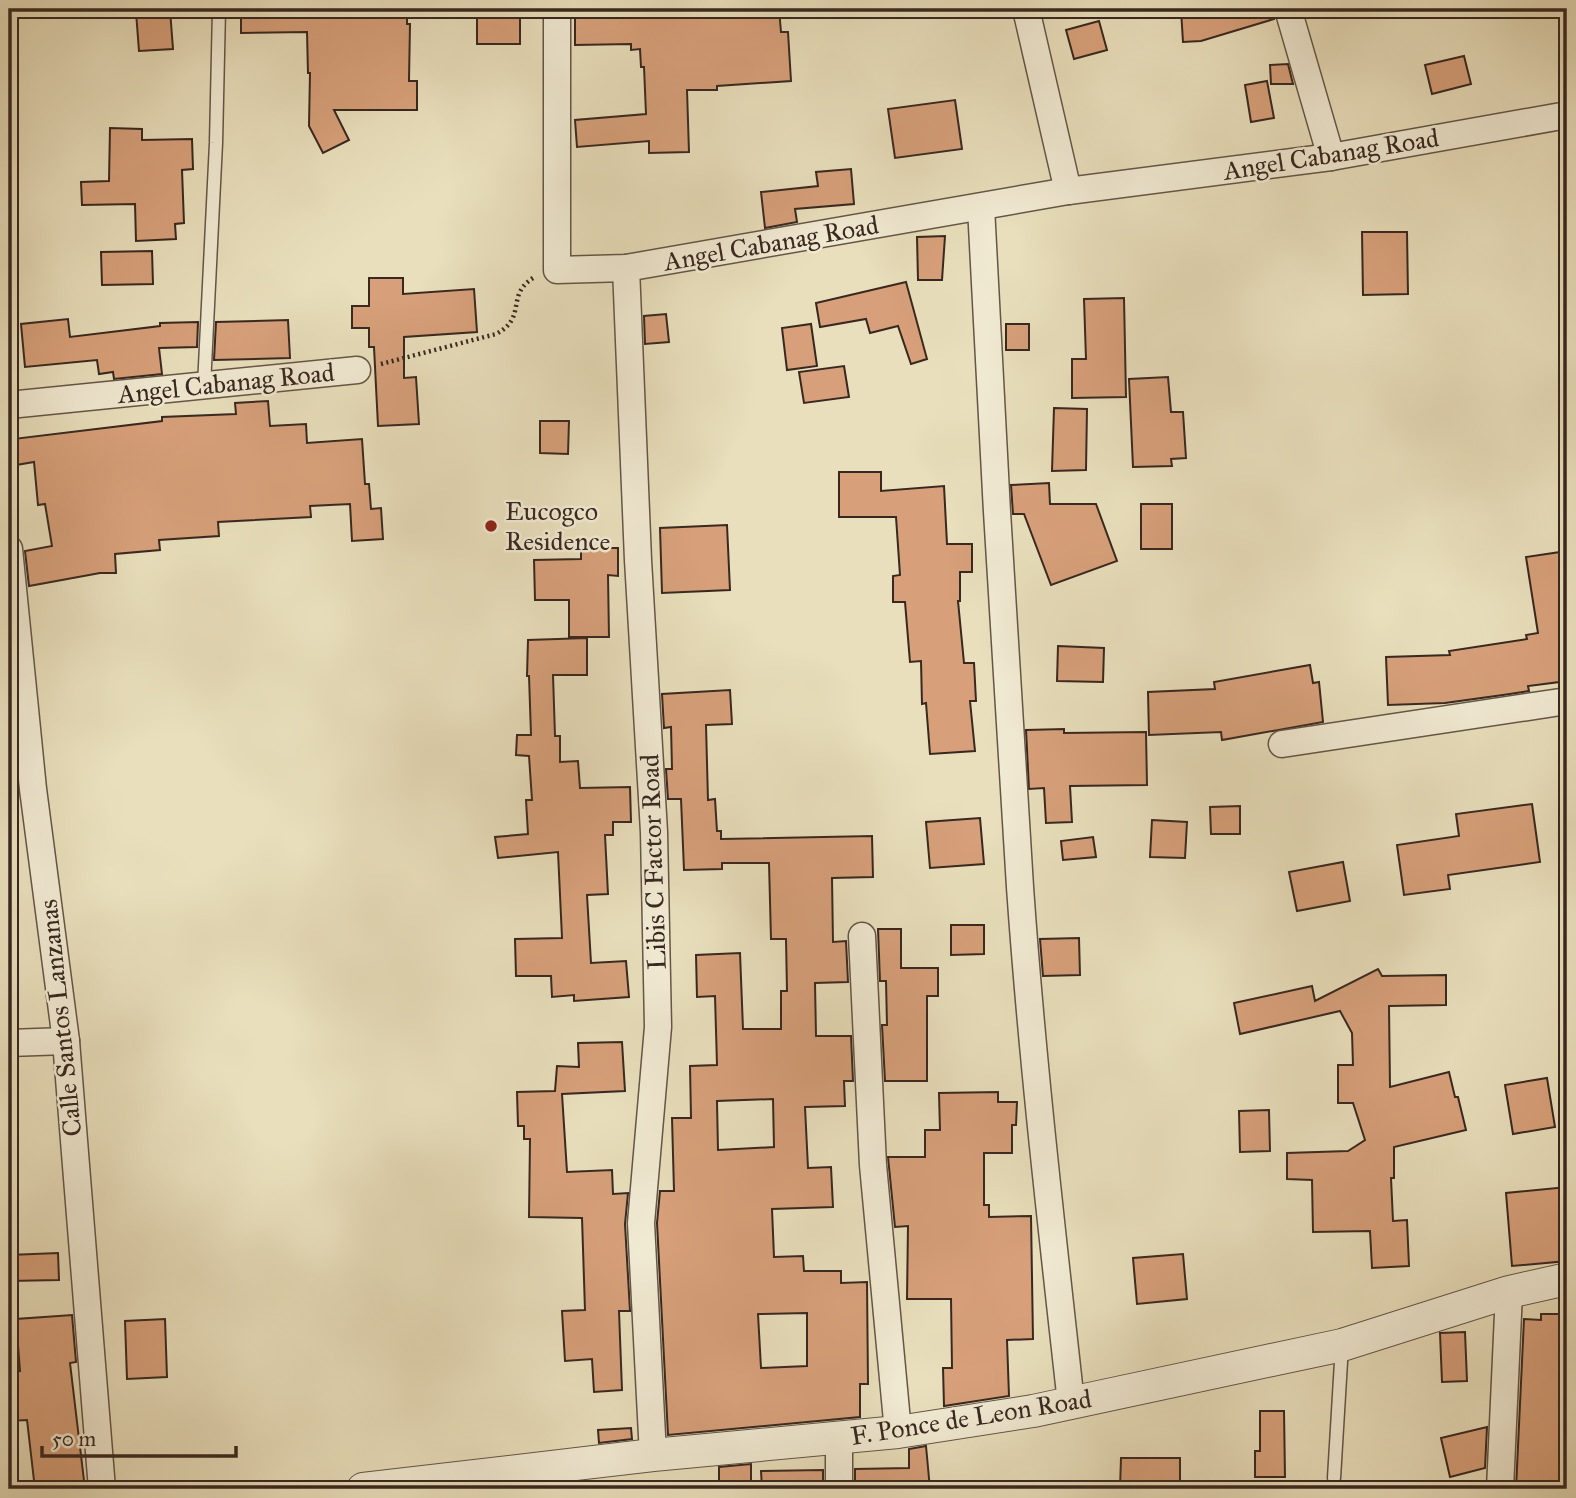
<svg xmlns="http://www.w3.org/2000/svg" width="1576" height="1498" viewBox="0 0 1576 1498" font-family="'IM FELL Great Primer',serif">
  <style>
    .building { fill: #d7a07a; stroke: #382820; stroke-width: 2; fill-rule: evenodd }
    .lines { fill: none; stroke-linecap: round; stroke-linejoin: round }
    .service-casing { stroke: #645647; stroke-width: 15 }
    .minor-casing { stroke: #645647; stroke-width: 29 }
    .tertiary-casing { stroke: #645647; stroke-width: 34 }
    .path { stroke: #382820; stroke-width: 4.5; stroke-dasharray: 2 3.5; stroke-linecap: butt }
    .service { stroke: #f1ead3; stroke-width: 12 }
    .minor { stroke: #f1ead3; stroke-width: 26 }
    .tertiary { stroke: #f1ead3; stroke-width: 32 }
    .poi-dot { fill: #8f2418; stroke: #f1ead3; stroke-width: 2.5 }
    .labels { text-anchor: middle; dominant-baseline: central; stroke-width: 5; stroke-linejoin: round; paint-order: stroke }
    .street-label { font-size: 26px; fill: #382820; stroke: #f1ead3 }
    .poi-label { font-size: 26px; fill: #382820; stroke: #f1ead3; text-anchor: start }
  </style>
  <rect width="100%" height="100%" fill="#e9dfbc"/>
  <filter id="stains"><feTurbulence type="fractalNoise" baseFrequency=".00286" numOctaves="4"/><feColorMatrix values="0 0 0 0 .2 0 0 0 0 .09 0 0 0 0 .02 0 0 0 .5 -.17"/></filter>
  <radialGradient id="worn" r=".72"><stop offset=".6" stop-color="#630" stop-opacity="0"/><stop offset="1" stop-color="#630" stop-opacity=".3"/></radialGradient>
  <g class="building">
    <polygon points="241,9 407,9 407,24 410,24 409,81 417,81 417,110 334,110 349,140 323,153 309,126 310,73 308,73 307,32 241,33"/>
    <rect x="477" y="9" width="43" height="35"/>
    <polygon points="575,9 779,9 781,32 788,32 791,81 717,86 717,90 687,90 689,152 649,153 649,141 577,147 575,120 646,114 644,67 641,67 640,49 631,50 631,44 575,45"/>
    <polygon points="1216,9 1273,9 1274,19 1201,41 1183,42 1181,10"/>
    <polygon points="170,10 173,49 139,51 136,12"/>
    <polygon points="1099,21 1107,50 1074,59 1066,30"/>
    <polygon points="1464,56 1471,84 1432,94 1425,65"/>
    <polygon points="1288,64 1293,84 1271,84 1270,65"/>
    <polygon points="1267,81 1274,118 1251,122 1245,85"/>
    <polygon points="955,100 962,149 895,158 888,109"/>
    <polygon points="110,128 142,129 142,140 192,139 193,169 182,170 184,223 175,224 176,239 136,241 135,204 82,205 81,182 109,181"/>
    <polygon points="851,169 854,204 795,209 797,222 765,228 761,192 818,186 816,172"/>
    <polygon points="1362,232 1407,232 1408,294 1363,295"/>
    <polygon points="945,236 942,280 918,280 917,237"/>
    <polygon points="152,251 153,284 102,285 101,252"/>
    <polygon points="369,278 403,278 403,294 474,289 477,332 404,337 404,378 416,377 419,424 378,426 374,347 369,347 369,328 352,328 352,306 369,306"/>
    <polygon points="906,282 927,359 911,364 898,326 870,333 866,319 820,327 816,303"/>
    <polygon points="1124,298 1126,397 1072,398 1072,359 1086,359 1084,299"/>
    <polygon points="666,314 669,342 645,344 644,316"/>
    <polygon points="68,319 70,337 160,326 160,323 198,322 197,347 159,348 162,374 114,379 113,372 99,374 97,360 25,367 21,324"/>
    <polygon points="288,320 290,358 214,360 216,322"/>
    <polygon points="811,324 817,366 787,370 782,328"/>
    <rect x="1006" y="324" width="23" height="26"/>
    <polygon points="844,366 849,397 804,403 799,372"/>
    <polygon points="1168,377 1171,412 1183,412 1186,458 1171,459 1172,466 1133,467 1129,379"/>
    <polygon points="268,401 270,426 306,424 307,443 362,439 365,484 369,484 371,509 381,508 383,539 352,541 350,504 310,506 311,517 218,522 219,536 159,540 160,550 115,554 116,573 100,573 29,586 25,551 52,546 45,504 38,505 34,462 16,465 13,439 162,421 162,417 236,414 235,403"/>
    <polygon points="1054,408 1087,409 1086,470 1052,471"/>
    <polygon points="540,421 569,421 568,454 540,453"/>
    <polygon points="839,472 881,472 881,491 944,486 947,544 972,544 972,572 960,572 960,601 958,601 964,663 974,663 976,701 970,701 975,751 930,754 926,703 922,704 921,661 910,662 905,602 893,602 893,576 900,575 896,517 839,517"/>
    <polygon points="1049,483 1050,504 1096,504 1117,561 1051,585 1024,514 1013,514 1011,485"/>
    <rect x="1141" y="504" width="31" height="45"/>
    <polygon points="727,525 730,590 662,593 660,528"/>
    <polygon points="581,548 618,548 618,576 608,575 609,637 569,637 569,600 535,600 534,560 581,559"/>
    <polygon points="1567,551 1567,681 1528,686 1529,691 1503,695 1445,703 1388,705 1386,657 1450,655 1449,651 1527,639 1526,635 1538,633 1526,557"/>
    <polygon points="587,638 587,675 553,675 555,736 560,736 560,762 578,761 580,788 630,787 631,822 613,822 613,835 605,835 608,894 587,895 591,963 626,961 629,997 574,1001 574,995 552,997 551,976 516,976 515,939 562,938 558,852 498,858 495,837 528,834 526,800 532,800 529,756 516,755 517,735 531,735 529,676 527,676 528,640"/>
    <polygon points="1058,646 1104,648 1103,682 1057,681"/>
    <polygon points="1310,665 1313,683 1319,682 1323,722 1222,740 1221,732 1149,735 1148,692 1215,689 1214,682"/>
    <path d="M730 690 732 724 706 725 708 800 715 799 717 831H721V839L872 836 873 877 832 878 833 942 846 941 848 982 815 983 816 1036H851L853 1081H844L845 1106 805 1107 808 1168 831 1167 833 1207 772 1209 774 1257 803 1256 804 1271H841V1283L867 1282 868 1384H860V1417L668 1435 657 1223 660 1191H674L672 1118H691L690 1066 717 1065 715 996 697 997 696 955 740 953 743 1029H781V991H787L786 939H771L769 863H722V869L684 870 681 799H668L666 769H672L671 727 664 728 662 694ZM773 1099 774 1147 718 1150 717 1101ZM807 1313V1366L761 1368 758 1314Z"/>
    <polygon points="1064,729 1064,733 1146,732 1147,785 1070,786 1072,822 1046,823 1044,788 1029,789 1026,730"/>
    <polygon points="1532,804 1540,862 1448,875 1450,889 1404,895 1397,845 1459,836 1456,814"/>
    <polygon points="1240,806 1240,834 1211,834 1210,807"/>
    <polygon points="980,818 984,864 930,868 926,822"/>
    <polygon points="1152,820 1187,822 1185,858 1150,857"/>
    <polygon points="1093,837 1096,857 1063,860 1061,841"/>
    <polygon points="1343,862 1350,901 1297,911 1289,872"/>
    <polygon points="951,925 984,925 984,954 951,955"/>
    <polygon points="878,929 901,929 901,968 938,968 938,996 927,996 927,1081 885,1081 882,1025 887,1025 886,981 880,981"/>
    <polygon points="1079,938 1080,975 1043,976 1040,939"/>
    <polygon points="1378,969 1382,976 1446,975 1446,1005 1389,1006 1390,1087 1449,1072 1455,1097 1458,1097 1466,1130 1394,1147 1394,1178 1391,1178 1393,1221 1407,1220 1409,1266 1372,1268 1370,1231 1313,1232 1312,1180 1287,1179 1287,1153 1348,1151 1365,1140 1353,1103 1338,1103 1338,1065 1353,1065 1352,1033 1340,1011 1240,1034 1234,1003 1312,986 1315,1001"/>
    <polygon points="622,1042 625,1091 562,1094 567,1172 612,1170 613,1194 628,1193 625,1224 630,1311 619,1311 622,1390 594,1392 592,1359 565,1361 562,1311 585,1310 582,1218 529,1217 530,1139 524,1139 524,1126 518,1126 517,1092 555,1091 557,1066 579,1067 578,1043"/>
    <polygon points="1547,1078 1555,1127 1513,1134 1505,1085"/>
    <polygon points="998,1092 998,1102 1017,1102 1016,1125 1012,1125 1012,1153 984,1153 984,1205 989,1205 989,1217 1031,1216 1033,1339 1007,1340 1009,1396 944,1406 943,1368 952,1368 951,1299 907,1299 908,1226 895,1227 888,1157 925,1157 925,1130 940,1130 939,1093"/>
    <polygon points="1269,1110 1270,1151 1240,1152 1239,1111"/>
    <polygon points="1567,1187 1567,1261 1512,1266 1506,1193"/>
    <polygon points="58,1253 59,1280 9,1281 9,1255"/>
    <polygon points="1183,1254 1187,1299 1137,1304 1133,1258"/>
    <polygon points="1541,1314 1567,1314 1567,1489 1516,1489 1524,1319 1541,1320"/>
    <polygon points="72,1315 76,1362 70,1363 85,1489 35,1489 27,1420 9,1421 9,1372 20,1371 16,1319"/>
    <polygon points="165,1319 167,1377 127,1379 125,1321"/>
    <polygon points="1465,1332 1467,1381 1442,1382 1440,1333"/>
    <polygon points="1260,1411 1284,1411 1285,1477 1255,1477 1255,1451 1260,1451"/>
    <polygon points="1487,1427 1485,1468 1450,1477 1441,1438"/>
    <polygon points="631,1428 632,1439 599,1443 598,1430"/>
    <polygon points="926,1446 930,1489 855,1489 855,1469 909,1468 909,1449"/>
    <polygon points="1121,1458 1180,1458 1180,1489 1120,1489"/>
    <polygon points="751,1464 751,1489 719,1489 719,1467"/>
    <polygon points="823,1470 823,1489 762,1489 761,1471"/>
  </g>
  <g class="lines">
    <g class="service-casing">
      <g id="service">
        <polyline points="204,386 216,143 219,9"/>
        <polyline points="1334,1478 1342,1345"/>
      </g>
    </g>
    <g class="minor-casing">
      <g id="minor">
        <polyline points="557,9 557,270 626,268 1068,191 1331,157 1567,115"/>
        <polyline points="1026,9 1068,191"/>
        <polyline points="1288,9 1331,157"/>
        <path d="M981 207C992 434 1005 660 1020 887 1032 1059 1052 1231 1071 1403"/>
        <polyline points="626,268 638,560 654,832 658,1027 641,1223 653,1455"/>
        <polyline points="9,405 357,370"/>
        <polyline points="9,549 33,789 66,1041 102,1489"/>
        <polyline points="1282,744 1567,701"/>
        <polyline points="862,936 873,1165 898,1432"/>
        <polyline points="9,1043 66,1041"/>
        <polyline points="839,1438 839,1489"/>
        <polyline points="1500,1489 1509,1292"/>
      </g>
    </g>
    <g class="tertiary-casing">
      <polyline id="tertiary" points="363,1489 653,1455 898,1432 1033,1411 1342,1345 1509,1292 1567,1279"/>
    </g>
    <path class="path" d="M381 364 496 334C528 317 505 296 533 278"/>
    <use href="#service" class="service"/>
    <use href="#minor" class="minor"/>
    <use href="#tertiary" class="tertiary"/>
  </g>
  <circle class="poi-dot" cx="491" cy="526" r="7"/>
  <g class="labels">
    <g class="street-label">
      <text transform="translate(1331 154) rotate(-9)">Angel Cabanag Road</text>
      <text transform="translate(771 243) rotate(-10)">Angel Cabanag Road</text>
      <text transform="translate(226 383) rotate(-6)">Angel Cabanag Road</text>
      <text transform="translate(653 862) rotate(-92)">Libis C Factor Road</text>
      <text transform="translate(60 1018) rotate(-96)">Calle Santos Lanzanas</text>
      <text transform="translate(971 1417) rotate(-9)">F. Ponce de Leon Road</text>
    </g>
    <g class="poi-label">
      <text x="505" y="511">Eucogco<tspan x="505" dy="30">Residence</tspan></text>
    </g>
  </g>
  <rect width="1576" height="1498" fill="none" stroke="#e9dfbc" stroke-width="35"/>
  <rect x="10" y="10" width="1555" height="1477" fill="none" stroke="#382820" stroke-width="3.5"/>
  <rect x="18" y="18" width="1541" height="1463" fill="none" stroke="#382820" stroke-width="2"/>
  <path d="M42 1446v10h194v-10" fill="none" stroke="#382820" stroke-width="3.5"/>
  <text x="52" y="1446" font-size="21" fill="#382820" stroke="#f1ead3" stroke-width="5" paint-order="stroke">50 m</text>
  <rect width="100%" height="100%" filter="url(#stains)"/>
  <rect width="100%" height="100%" fill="url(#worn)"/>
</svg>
